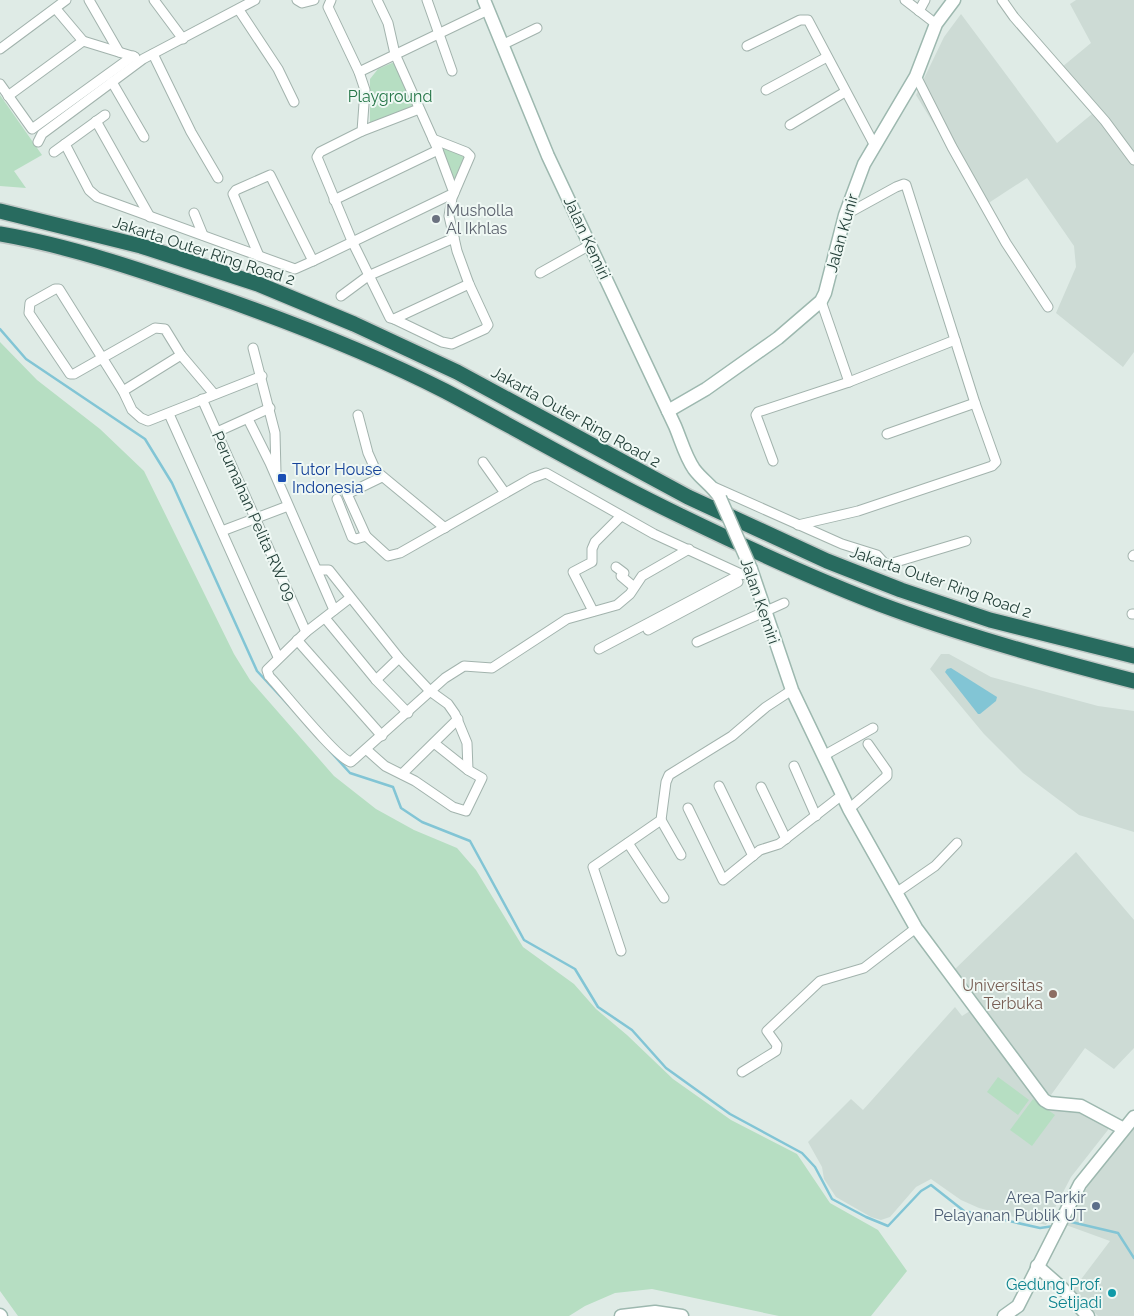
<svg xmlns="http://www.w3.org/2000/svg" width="1134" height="1316" viewBox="0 0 1134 1316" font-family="Raleway,sans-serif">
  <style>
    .built { fill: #cddbd5 }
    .green { fill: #b6dec2 }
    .water { fill: #82c5d5 }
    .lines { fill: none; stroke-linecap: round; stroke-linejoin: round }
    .stream { stroke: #82c5d5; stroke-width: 2.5 }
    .street-casing { stroke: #a2b3ad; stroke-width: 11 }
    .secondary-casing { stroke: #9db8af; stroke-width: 15 }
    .highway-casing { stroke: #c0c8c6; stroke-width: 18 }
    .street { stroke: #fff; stroke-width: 9 }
    .secondary { stroke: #fff; stroke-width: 12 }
    .highway { stroke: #286b5f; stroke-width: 15 }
    .secondary-bridge-casing { stroke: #9db8af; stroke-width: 15; stroke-linecap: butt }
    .secondary-bridge { stroke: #fff; stroke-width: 12 }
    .worship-dot { fill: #6b7280; stroke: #eff8f4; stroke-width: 2 }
    .transit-dot { fill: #1a4fb4; stroke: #eff8f4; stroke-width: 2 }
    .education-dot { fill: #8d6e63; stroke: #eff8f4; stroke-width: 2 }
    .service-dot { fill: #5c6f8a; stroke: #eff8f4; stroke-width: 2 }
    .culture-dot { fill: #0f9aa8; stroke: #eff8f4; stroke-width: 2 }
    .labels { text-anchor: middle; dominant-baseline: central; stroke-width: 4; stroke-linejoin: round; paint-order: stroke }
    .park-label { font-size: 16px; fill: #267648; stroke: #eff8f4 }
    .worship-label { font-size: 16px; fill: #5b616d; stroke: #eff8f4; text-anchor: start }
    .street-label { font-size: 16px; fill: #1f3c35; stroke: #eff8f4 }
    .transit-label { font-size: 16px; fill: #164399; stroke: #eff8f4; text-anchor: start }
    .education-label { font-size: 16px; fill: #785e54; stroke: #eff8f4; text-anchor: end }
    .service-label { font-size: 16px; fill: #4e5e75; stroke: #eff8f4; text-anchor: end }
    .culture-label { font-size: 16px; fill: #0d838f; stroke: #eff8f4; text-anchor: end }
  </style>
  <rect width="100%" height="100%" fill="#dfebe6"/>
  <g class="built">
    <polygon points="1076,0 1134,0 1134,352 1123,367 1056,313 1076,267 1074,246 1027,178 984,206 916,95 944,37 961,14 1057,143 1098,109 1062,67 1091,43 1070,4"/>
    <polygon points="941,654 949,654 991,677 1098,706 1134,711 1134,832 1079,815 1023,773 984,734 930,669"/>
    <polygon points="1076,852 1134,920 1134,1048 1114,1069 1085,1048 1051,1095 1042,1090 954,970"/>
    <polygon points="955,1007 962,1016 970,1011 1039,1101 1080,1111 1111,1126 1071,1177 1046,1225 979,1208 961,1200 931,1179 916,1187 890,1217 881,1220 871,1217 836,1197 824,1179 822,1167 808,1142 851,1099 863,1110"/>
    <polygon points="1134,1126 1134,1316 1098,1316 1073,1290 1110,1241 1066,1225 1095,1173"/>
  </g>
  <g class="green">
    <polygon points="392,63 395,63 416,105 370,125 370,79 378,69"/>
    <polygon points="0,95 42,155 14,171 26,188 0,186"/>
    <polygon points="439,144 468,159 456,184"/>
    <polygon points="0,342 37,380 100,429 144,471 234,654 250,680 334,776 376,809 414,830 457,848 476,870 523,947 574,984 596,1009 627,1035 673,1079 731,1120 797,1154 830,1203 878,1230 907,1271 871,1316 779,1316 652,1289 615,1293 585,1306 569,1316 18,1316 0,1291"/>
    <polygon points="998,1077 1029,1100 1018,1115 987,1092"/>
    <polygon points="1033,1099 1055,1115 1032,1146 1010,1130"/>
  </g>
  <polygon class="water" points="951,668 997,697 996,701 980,714 978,714 945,672 947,669"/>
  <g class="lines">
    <g class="stream">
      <polyline points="0,329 26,359 145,439 172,483 257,671 296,713"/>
      <polyline points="330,751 350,773 393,787 401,808 422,822 470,841 524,940 575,969 598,1007 632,1030 666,1068 730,1114 802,1153 815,1167 832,1199 866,1217 888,1226 921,1191 931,1185 964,1211 1040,1228 1054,1226"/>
      <polyline points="1067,1221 1118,1233 1134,1258"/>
    </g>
    <g class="street-casing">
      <g id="street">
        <polyline points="89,0 119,52"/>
        <polyline points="154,0 183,39"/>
        <polyline points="297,0 302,3 314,0"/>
        <polyline points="331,0 328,7 359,72 365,90 362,131 320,152 317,157 352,241 390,318 394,319 469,284"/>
        <polyline points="427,0 452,71"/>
        <polyline points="905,0 936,24"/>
        <polyline points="1002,0 1014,17 1105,121 1134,160"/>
        <polyline points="56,9 83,41"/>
        <polyline points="239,10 278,69 294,102"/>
        <polyline points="919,11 925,0"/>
        <polyline points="502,45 537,28"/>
        <polyline points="747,46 800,20 808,20 875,146"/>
        <polyline points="0,49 66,0"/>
        <polyline points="153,54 191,132 218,178"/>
        <polyline points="359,72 488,10"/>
        <polyline points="916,76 952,147 1006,243 1048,307"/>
        <polyline points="112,82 144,137"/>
        <polyline points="0,84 32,129 133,56"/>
        <polyline points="766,90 827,57"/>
        <polyline points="8,96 83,41 135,57"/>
        <polyline points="96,121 150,217"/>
        <polyline points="790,125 845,92"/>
        <polyline points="362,131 419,109"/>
        <polyline points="38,142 42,134 143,59 255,0"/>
        <polyline points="65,144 89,190 97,197 295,269 313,261 454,193 438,150 395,54 388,23 377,0"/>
        <polyline points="54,152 105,115"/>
        <polyline points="334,200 438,150"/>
        <polyline points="194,213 203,235"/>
        <polyline points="259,256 233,194 236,190 270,175 313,261"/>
        <polyline points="540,273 590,245"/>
        <polyline points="341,296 368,276 454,238"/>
        <polyline points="821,301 849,382"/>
        <polyline points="394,319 442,342 452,344 485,329 488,325 469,284 457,251 449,216 452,198 470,156 466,152 433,139"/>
        <polyline points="253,348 275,433 276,473"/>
        <polyline points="123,391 181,355"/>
        <polyline points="214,394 181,355 165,329 155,328 74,374 70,374 29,313 30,303 55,289 59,289 123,391 132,410 141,418 148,421 262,376"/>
        <polyline points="202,399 306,632"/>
        <polyline points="169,414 278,657"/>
        <polyline points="358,415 368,453 376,471 445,528"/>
        <polyline points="248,419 270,463 334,610"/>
        <polyline points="217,432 270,408"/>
        <polyline points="887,434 975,403"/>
        <polyline points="773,461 756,415 758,412 849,382 955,340"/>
        <polyline points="483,462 505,493"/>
        <polyline points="382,477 347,494 366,536 388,556 400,553 532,478 546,473 654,534 741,574 753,576"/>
        <polyline points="714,487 842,544 877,555 886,565 966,541"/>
        <polyline points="337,499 352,537 356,539 366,536"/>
        <polyline points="798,525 858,511 992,466 996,462 975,403 906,185 904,184 896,187 845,215"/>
        <polyline points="222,531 288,506"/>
        <polyline points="1133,556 1134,555"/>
        <polyline points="616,567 624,573 621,576 634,587"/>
        <polyline points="317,570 329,570 399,658 430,691 448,704 455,714 467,743 468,770"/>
        <path d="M350 598 306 632 267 670 269 676C283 691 337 759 351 762L445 678 464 666 492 668 567 619 617 605 630 594 642 576 689 549"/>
        <polyline points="593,611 573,572 592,562 592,549 595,542 621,516"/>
        <polyline points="1132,614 1134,614"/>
        <polyline points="325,618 376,680 408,713"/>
        <polyline points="648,630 738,582"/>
        <polyline points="297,640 382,736"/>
        <polyline points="697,642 784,603"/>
        <polyline points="599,649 741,574"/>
        <polyline points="376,680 399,658"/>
        <polyline points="367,750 385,766 415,781 453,807 466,811 482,778 468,770 434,743"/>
        <polyline points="823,756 873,728"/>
        <polyline points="794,766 816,816"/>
        <polyline points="402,774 458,719"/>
        <polyline points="719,786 753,856"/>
        <polyline points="761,787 786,839"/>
        <polyline points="688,808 723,880 760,850 779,844 842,795"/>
        <polyline points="849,809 887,776 887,771 868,744"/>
        <polyline points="661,820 681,855"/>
        <polyline points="628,843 664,898"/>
        <polyline points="896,893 935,866 957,843"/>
        <polyline points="621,951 593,867 661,820 666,782 669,775 732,736 766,707 792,690"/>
        <polyline points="742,1072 776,1051 777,1045 767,1031 820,981 864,968 916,928"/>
      </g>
    </g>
    <g class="secondary-casing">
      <g id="secondary">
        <path d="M484 0 548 156 675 426C681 440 685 456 694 469 702 480 713 486 720 498"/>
        <polyline points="668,411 706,389 778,338 821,301 825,293 845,215 864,164 916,76 936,24 954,0"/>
        <polyline points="751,569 792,690 849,809 916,928 1044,1100 1049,1103 1081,1106 1124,1129"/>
        <polyline points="1037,1266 1062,1288 1088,1316"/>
        <polyline points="0,1315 1,1316"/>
        <polyline points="621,1316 655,1312 682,1316"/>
        <polyline points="1004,1316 1018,1306 1080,1184 1134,1117"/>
      </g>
    </g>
    <g class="highway-casing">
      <g id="highway">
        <polyline points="0,211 141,246 258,284 354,324 457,372 688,497 827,561 901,590 990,620 1134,656"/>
        <path d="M0 234C70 246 140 270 207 293 288 321 369 352 445 391 523 432 599 477 679 515 749 549 820 582 893 609 972 638 1052 660 1134 681"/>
      </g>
    </g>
    <use href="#street" class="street"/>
    <use href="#secondary" class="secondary"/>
    <use href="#highway" class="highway"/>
    <g class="secondary-bridge-casing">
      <polyline id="secondary-bridge" points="720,498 751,569"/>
    </g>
    <use href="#secondary-bridge" class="secondary-bridge"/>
  </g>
  <circle class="worship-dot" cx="436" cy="219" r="5"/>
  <rect class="transit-dot" x="277" y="473" width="10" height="10" rx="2.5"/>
  <circle class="education-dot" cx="1053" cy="994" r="5"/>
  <circle class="service-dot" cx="1096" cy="1206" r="5"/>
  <circle class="culture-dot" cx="1112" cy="1293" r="5"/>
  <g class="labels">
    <g class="park-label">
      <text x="390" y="96">Playground</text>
    </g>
    <g class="worship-label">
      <text x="446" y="210">Musholla<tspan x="446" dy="18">Al Ikhlas</tspan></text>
    </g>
    <g class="street-label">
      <text transform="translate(842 233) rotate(-74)">Jalan Kunir</text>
      <text transform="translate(587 238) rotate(65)">Jalan Kemiri</text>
      <text transform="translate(204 251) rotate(18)">Jakarta Outer Ring Road 2</text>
      <text transform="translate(576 417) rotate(29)">Jakarta Outer Ring Road 2</text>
      <text transform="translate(254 516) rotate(66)">Perumahan Pelita RW 09</text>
      <text transform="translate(941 582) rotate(19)">Jakarta Outer Ring Road 2</text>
      <text transform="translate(760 601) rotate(71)">Jalan Kemiri</text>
    </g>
    <g class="transit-label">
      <text x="292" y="469">Tutor House<tspan x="292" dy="18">Indonesia</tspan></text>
    </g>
    <g class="education-label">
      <text x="1043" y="985">Universitas<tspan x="1043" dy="18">Terbuka</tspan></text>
    </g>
    <g class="service-label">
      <text x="1086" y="1197">Area Parkir<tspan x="1086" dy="18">Pelayanan Publik UT</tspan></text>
    </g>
    <g class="culture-label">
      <text x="1102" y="1284">Gedung Prof.<tspan x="1102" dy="18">Setijadi</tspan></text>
    </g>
  </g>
</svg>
